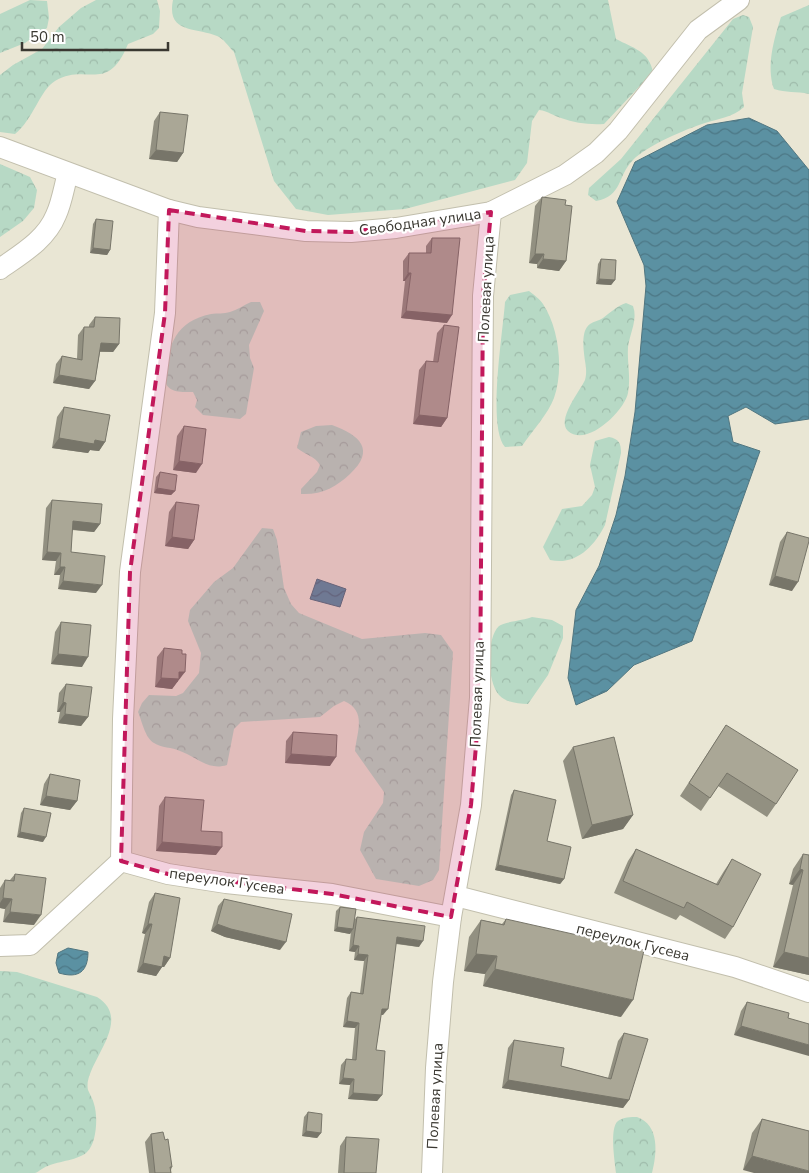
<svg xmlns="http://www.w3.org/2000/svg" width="809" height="1173" viewBox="0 0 809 1173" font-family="'Nunito Sans',sans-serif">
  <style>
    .forest { fill: url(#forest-crowns) }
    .water { fill: url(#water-waves); stroke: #517680 }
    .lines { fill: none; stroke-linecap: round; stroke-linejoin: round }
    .minor-casing { stroke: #c2bfad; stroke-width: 22 }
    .minor { stroke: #fff; stroke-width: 20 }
    .wall { fill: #929081 }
    .shaded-wall { fill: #777569 }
    .building { fill: #aaa796; stroke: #777569 }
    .marked { fill: #c2185b; fill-opacity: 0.2; stroke: #c2185b; stroke-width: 4; stroke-dasharray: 10 6; stroke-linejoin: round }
    .labels { text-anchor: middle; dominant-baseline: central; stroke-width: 4.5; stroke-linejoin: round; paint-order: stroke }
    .street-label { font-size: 15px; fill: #3a3831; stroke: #fff }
  </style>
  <defs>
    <pattern id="forest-crowns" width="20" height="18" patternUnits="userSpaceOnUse" patternTransform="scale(1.25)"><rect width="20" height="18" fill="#b7d9c5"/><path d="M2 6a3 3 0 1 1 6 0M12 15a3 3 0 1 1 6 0" fill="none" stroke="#9ebbaa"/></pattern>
    <pattern id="water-waves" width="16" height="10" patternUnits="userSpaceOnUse" patternTransform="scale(1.25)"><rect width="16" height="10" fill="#5b91a2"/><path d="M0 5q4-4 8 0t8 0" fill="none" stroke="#4c7785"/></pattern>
  </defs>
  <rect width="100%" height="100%" fill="#e9e6d4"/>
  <g class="forest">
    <polygon points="30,0 47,1 49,18 47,28 25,43 0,53 0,14"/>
    <path d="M96 0H157L160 11 159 28 153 34 128 44C107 95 87 62 55 81 40 90 33 120 15 134L0 132V75L13 65 42 49 59 27 81 8Z"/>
    <path d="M173 0H608L616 39C633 48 649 51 653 72L604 124C589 125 575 123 561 118 553 116 549 111 539 110L532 121 527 163 515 180 405 209 328 215 296 209 274 181 234 52C229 47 223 38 217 36 197 27 166 34 173 0Z"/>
    <path d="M809 5V94C796 91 786 93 774 89 766 66 774 39 781 17Z"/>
    <path d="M743 15 749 17 753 27 742 93 744 107C733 117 718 119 705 123 686 129 646 146 633 160 617 176 623 196 596 201L588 195 589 188 621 159 733 19Z"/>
    <polygon points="0,164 30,177 37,190 34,208 23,221 0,237"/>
    <path d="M529 291C534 295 540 299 543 304 559 328 564 370 554 398 548 414 532 431 522 446L505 447C487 427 503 332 505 302L510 295Z"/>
    <path d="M251 302H260L264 311 249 345 250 358 254 368 246 414 240 419 203 415 195 407 197 400 193 392C181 392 164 393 165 376 168 345 176 321 211 314 217 313 224 314 230 312 237 310 244 305 251 302Z"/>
    <path d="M626 303 633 306C638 319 630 333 628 347 627 362 631 378 628 393 625 410 587 448 568 431 556 420 580 391 585 380 587 373 586 367 585 361 584 351 580 331 590 324 594 321 599 321 603 318 611 312 617 306 626 303Z"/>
    <path d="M332 425C360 435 376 450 350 474 336 487 322 495 301 494V489L317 472 320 465C315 456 305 455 297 448L301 432 316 426Z"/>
    <path d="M609 437C619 439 621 443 621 453L605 525C594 547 575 566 550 560L543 547 562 509 582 506 592 495 595 487 590 465 595 441Z"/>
    <path d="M262 528 273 529 277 540 284 588 291 604 299 613 362 639 425 633 441 635 453 652 439 870 433 880 419 886 376 879 360 850 364 832 383 803 384 792 355 751C357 731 367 711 344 701L334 706 320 717 241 722 234 729 227 765C208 771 197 757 180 751 172 747 161 748 154 743 145 738 142 721 138 712L142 703 149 695 176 696 183 693 199 673 201 653 188 621 190 610 214 582 233 568Z"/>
    <path d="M532 617 552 620 563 626V638L548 675 528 704C518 703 506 703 499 695 487 682 486 638 499 626 504 622 525 620 532 617Z"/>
    <path d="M0 971 17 972 97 997C136 1021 82 1065 88 1090 90 1095 93 1099 94 1104 98 1116 97 1143 87 1152 79 1160 59 1161 48 1166 43 1167 39 1172 35 1173 24 1173 11 1173 0 1173Z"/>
    <path d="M637 1117C660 1125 657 1154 652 1173H616C615 1162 609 1128 618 1121 623 1117 631 1117 637 1117Z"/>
  </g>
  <g class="water">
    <polygon points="749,118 777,131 809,170 809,419 775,424 746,407 728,416 733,442 760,451 692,641 634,665 607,691 576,705 568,678 576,610 599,566 616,515 625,476 635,412 646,286 644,265 617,202 635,162 707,125"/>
    <polygon points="317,579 346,589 340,607 310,599"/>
    <path d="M68 948 88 952C88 971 79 979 59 973L56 963 58 953Z"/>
  </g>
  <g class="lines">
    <g class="minor-casing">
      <g id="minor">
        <polyline points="0,147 169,210 198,217 306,231 351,232 396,228 491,212 565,175 596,153 618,131 698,30 739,0"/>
        <path d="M0 269C21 254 46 240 56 215 62 202 64 187 68 173"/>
        <polyline points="121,861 168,874 226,883 332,894 451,917"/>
        <polyline points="456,896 735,967 809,992"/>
        <polyline points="0,946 30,945 121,861 123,719 130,572 165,313 169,210"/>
        <polyline points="432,1173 436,1068 443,982 451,917 471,805 480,698 483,296 491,212"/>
      </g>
    </g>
    <use href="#minor" class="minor"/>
  </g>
  <g class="wall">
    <polygon points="160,112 183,153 177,162 149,159 154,121"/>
    <polygon points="542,197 565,205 566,261 559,271 537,268 537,264 529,263 535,206"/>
    <polygon points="96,219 110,250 107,255 90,253 93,224"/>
    <polygon points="432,238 447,323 401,318 405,281 403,281 403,261 409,253 426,253 426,246"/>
    <polygon points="601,259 615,280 611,285 596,284 598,264"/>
    <polygon points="95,317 119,344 113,352 100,352 95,381 89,389 53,383 56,364 62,356 77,359 78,335 84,327 89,327 89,325"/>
    <polygon points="444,325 447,418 441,427 413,424 419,370 426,361 433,362 437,333"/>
    <polygon points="64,407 105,442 99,451 90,450 88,453 52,448 57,417"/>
    <polygon points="184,426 196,473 173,470 177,436"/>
    <polygon points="160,472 175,491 171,495 154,493 156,477"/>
    <polygon points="52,500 100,524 94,532 72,530 71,552 96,593 58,589 60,575 54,575 56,561 42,560 46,508"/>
    <polygon points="176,502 194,540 188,549 165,546 169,512"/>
    <polygon points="787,532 792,591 769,585 780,542"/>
    <polygon points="61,622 82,667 51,664 55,632"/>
    <polygon points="164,648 178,682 177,682 172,689 155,687 157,657"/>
    <polygon points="66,684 88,717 81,726 58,723 60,712 57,712 59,693"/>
    <polygon points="726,725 776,804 767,817 718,786 701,811 680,796"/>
    <polygon points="293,732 330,766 285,763 286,741"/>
    <polygon points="573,747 633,815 623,829 582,839 563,761"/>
    <polygon points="50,774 77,801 70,810 40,805 44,784"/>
    <polygon points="514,790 547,841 564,879 560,884 495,870 511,795"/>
    <polygon points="165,797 201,831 216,855 156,851 159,806"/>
    <polygon points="24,808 43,842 17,837 21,813"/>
    <polygon points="636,849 716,884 724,871 732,859 733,927 725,939 680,915 676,920 614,893 628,861"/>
    <polygon points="803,854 809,975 773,967 793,885 789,884 793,869"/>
    <polygon points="15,874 34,925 3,922 5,909 0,908 0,888 5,880 10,880"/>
    <polygon points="155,893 170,958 164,967 162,967 156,976 137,972 145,934 142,933 149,902"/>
    <polygon points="224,899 280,950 225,937 211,931 218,906"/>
    <polygon points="340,907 354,920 357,917 419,947 396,944 383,1015 381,1015 376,1050 382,1095 377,1101 348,1099 350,1085 339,1084 341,1065 346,1059 352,1059 355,1028 343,1027 347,998 351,992 360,993 364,961 354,960 355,952 349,951 351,931 350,934 334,931 336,911"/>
    <polygon points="506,919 621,1017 483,986 485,974 464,971 469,937 481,920 502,924"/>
    <polygon points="747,1002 788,1018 734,1035 741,1011"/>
    <polygon points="624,1033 629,1100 623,1108 502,1088 508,1048 514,1040 561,1066 608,1078 618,1041"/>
    <polygon points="308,1112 321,1133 317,1138 302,1136 304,1117"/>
    <polygon points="762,1119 809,1131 743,1170 752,1133"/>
    <polygon points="151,1134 165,1140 172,1167 171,1170 171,1173 149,1173 145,1142"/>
    <polygon points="346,1137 376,1173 338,1173 340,1146"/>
  </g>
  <g class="shaded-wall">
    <polygon points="156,150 183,153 177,162 149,159"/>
    <polygon points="93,248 110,250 107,255 90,253"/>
    <polygon points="535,254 544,254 537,264 529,263"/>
    <polygon points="543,259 566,261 559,271 537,268"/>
    <polygon points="408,273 411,273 405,281 403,281"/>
    <polygon points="599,279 615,280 611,285 596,284"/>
    <polygon points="406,311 452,315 447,323 401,318"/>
    <polygon points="101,343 119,344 113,352 95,351"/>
    <polygon points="59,375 95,381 89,389 53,383"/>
    <polygon points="419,415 447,418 441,427 413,424"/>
    <polygon points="59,438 95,440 105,442 99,451 90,450 88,453 52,448"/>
    <polygon points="179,461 202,464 196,473 173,470"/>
    <polygon points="157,488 175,491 171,495 154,493"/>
    <polygon points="73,521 100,524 94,532 67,529"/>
    <polygon points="172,537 194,540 188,549 165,546"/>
    <polygon points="47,552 61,553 56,561 42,560"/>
    <polygon points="60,567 65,567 60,575 54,575"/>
    <polygon points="775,576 798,582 792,591 769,585"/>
    <polygon points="63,581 102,585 96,593 58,589"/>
    <polygon points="58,654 88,657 82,667 51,664"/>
    <polygon points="179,672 185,672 172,689 155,687 161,678"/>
    <polygon points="63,702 66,703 60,712 57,712"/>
    <polygon points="65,714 88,717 81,726 58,723"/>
    <polygon points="291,754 336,757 330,766 285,763"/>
    <polygon points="46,796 77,801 70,810 40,805"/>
    <polygon points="633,815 623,829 582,839 592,825"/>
    <polygon points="20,832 46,837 43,842 17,837"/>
    <polygon points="162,842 222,847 216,855 156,851"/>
    <polygon points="498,865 564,879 560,884 495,870"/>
    <polygon points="800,869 803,870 793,885 789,884"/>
    <polygon points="3,898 12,899 5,909 0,908 0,903"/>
    <polygon points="10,912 41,915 34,925 3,922"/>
    <polygon points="148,924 152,924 145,934 142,933"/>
    <polygon points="217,924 286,942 280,950 225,937 211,931"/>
    <polygon points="337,927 353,929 350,934 334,931"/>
    <polygon points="397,937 423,941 419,947 393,943"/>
    <polygon points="353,945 359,946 355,952 349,951"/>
    <polygon points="784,952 809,958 809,975 773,967"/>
    <polygon points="358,954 368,955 364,961 354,960"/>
    <polygon points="476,954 497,956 485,974 464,971"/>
    <polygon points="164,956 170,958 164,967 158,966"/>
    <polygon points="143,963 162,967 156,976 137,972"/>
    <polygon points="495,969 633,1000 621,1017 483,986"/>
    <polygon points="382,1009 388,1009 383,1015 377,1014"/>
    <polygon points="347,1021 359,1023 355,1028 343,1027"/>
    <polygon points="741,1026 809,1045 809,1056 734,1035"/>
    <polygon points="343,1078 354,1079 350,1085 339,1084"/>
    <polygon points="508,1080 629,1100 623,1108 502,1088"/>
    <polygon points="353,1093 382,1095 377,1101 348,1099"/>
    <polygon points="306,1131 321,1133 317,1138 302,1136"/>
    <polygon points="752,1156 809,1171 809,1173 754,1173 743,1170"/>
  </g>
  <g class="building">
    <polygon points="160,112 188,115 183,153 156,150"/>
    <polygon points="542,197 566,200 565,205 572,206 566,261 543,259 544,254 535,254"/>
    <polygon points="96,219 113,221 110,250 93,248"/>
    <polygon points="432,238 460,238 452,315 406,311 411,273 408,273 409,253 431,253"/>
    <polygon points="601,259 616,260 615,280 599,279"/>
    <polygon points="95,317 120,318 119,344 101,343 95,381 59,375 62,356 82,360 84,327 94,327"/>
    <polygon points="444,325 459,327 447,418 419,415 426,361 438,362"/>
    <polygon points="64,407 110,415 105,442 95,440 94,444 59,438"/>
    <polygon points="184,426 206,429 202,464 179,461"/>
    <polygon points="160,472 177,475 175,491 157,488"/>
    <polygon points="52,500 102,504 100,524 73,521 71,552 105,556 102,585 63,581 65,567 60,567 61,553 47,552"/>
    <polygon points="176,502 199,505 194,540 172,537"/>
    <polygon points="787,532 809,538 809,541 798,582 775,576"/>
    <polygon points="61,622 91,625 88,657 58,654"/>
    <polygon points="164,648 182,650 182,654 186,654 185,672 179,672 179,679 161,678"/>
    <polygon points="66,684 92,687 88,717 65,714 66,703 63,702"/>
    <polygon points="726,725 798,770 776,804 727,773 710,798 689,783"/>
    <polygon points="293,732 337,735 336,757 291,754"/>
    <polygon points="614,737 633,815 592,825 573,747"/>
    <polygon points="50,774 80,780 77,801 46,796"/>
    <polygon points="514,790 556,800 547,841 571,847 564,879 498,865"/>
    <polygon points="165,797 204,800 201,831 222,832 222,847 162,842"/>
    <polygon points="24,808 51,813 46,837 20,832"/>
    <polygon points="636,849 718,885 732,859 761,874 733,927 687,902 684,908 623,881"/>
    <polygon points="803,854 809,855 809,958 784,952 803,870 800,869"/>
    <polygon points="15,874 46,878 41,915 10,912 12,899 3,898 5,880 14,881"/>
    <polygon points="155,893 180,898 170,958 164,956 162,967 143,963 152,924 148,924"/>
    <polygon points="224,899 292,914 286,942 231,929 217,924"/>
    <polygon points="340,907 356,909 353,929 337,927"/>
    <polygon points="357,917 425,926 423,941 397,937 388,1009 382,1009 376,1050 385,1051 382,1095 353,1093 354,1079 343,1078 346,1059 356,1060 359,1023 347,1021 351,992 363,994 368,955 358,954 359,946 353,945"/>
    <polygon points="506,919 644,950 633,1000 495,969 497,956 476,954 481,920 504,925"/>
    <polygon points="747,1002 789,1013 788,1018 809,1024 809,1045 741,1026"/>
    <polygon points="624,1033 648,1039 629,1100 508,1080 514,1040 564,1048 561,1066 611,1079"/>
    <polygon points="308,1112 322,1114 321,1133 306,1131"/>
    <polygon points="762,1119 809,1131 809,1171 752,1156"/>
    <polygon points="163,1132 165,1140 168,1139 172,1167 170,1167 171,1173 155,1173 151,1134"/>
    <polygon points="346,1137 379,1139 376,1173 344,1173"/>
  </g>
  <path class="marked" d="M169 210 306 231 351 232 491 212 483 296 480 698 471 805 451 917 332 894 168 874 121 861 130 572 165 313Z"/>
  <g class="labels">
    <g class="street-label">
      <text transform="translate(420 222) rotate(-8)">Свободная улица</text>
      <text transform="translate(486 289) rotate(-87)">Полевая улица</text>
      <text transform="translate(477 694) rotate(-88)">Полевая улица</text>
      <text transform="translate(227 881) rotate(8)">переулок Гусева</text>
      <text transform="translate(633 942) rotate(14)">переулок Гусева</text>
      <text transform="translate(435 1096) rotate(-87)">Полевая улица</text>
    </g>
  </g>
  <path d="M22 42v8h146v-8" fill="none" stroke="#3a3831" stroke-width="2.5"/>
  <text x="30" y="42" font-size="15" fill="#3a3831" stroke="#ffffff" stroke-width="4" paint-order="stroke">50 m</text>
</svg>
